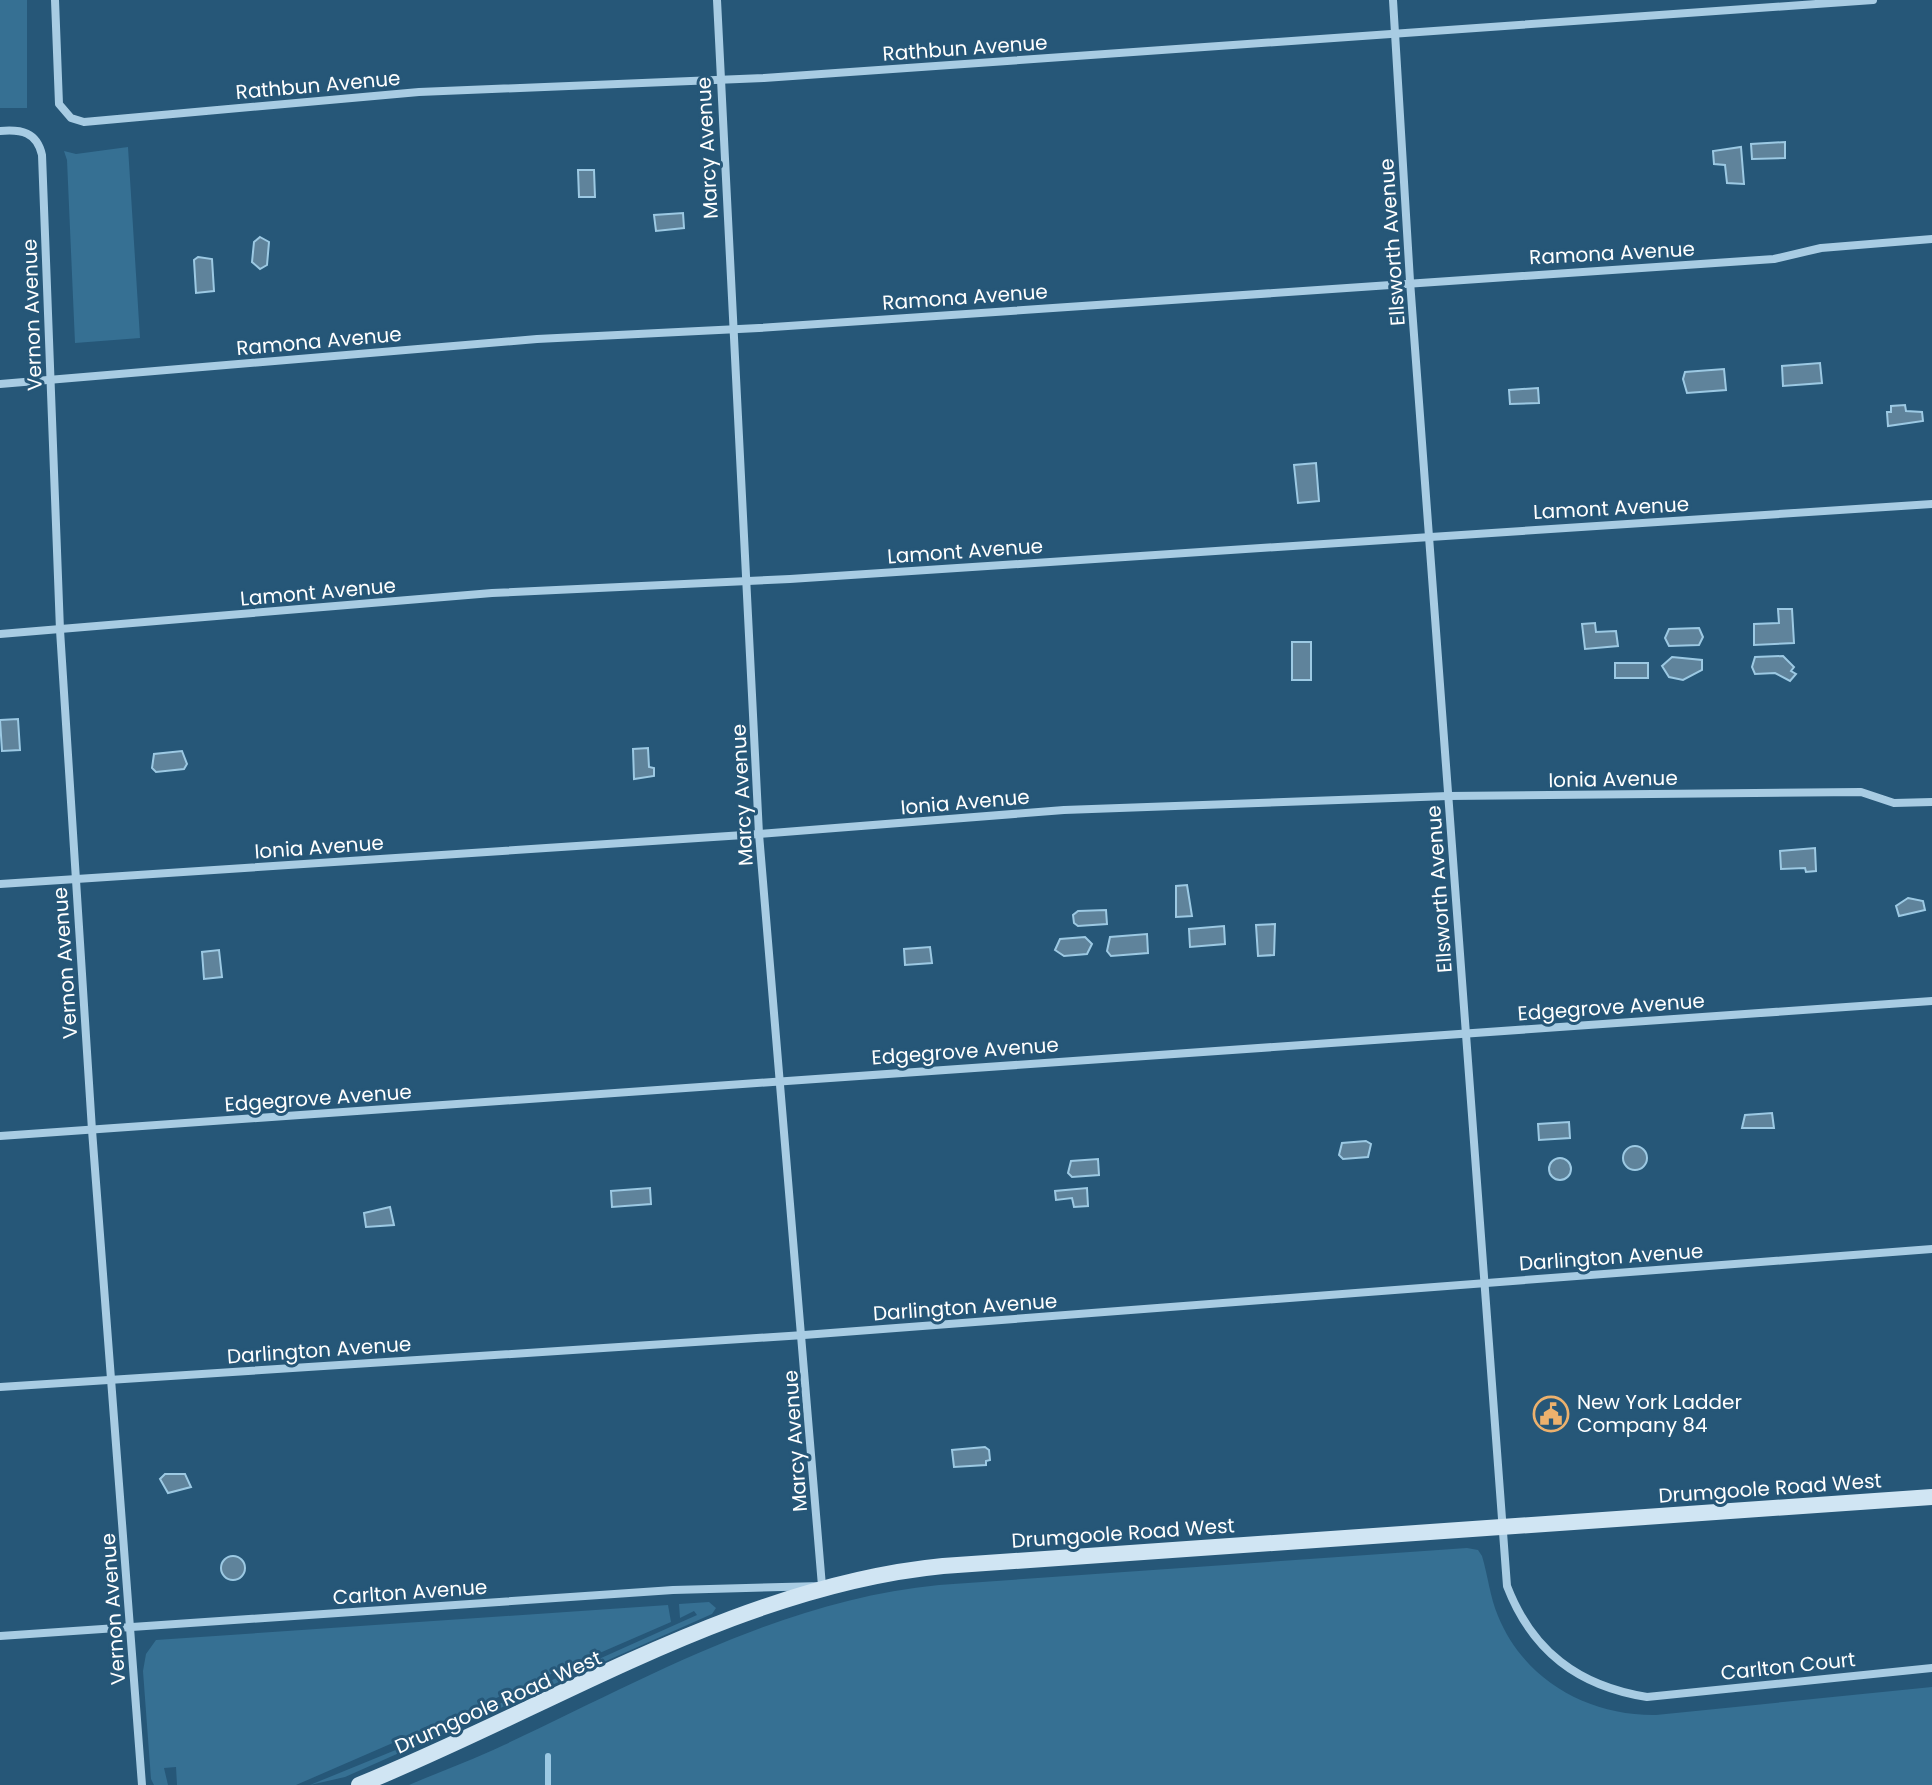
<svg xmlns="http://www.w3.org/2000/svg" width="1932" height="1785" viewBox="0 0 1932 1785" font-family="Poppins,sans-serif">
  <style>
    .green { fill: #367093 }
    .water { fill: #5f839b; stroke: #9cc9e3; stroke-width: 2 }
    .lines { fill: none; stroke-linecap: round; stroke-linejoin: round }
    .stream { stroke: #9cc9e3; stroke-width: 6 }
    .minor { stroke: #a8cce3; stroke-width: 8 }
    .secondary { stroke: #d0e5f3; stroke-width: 16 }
    .labels { text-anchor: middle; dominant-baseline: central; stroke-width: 6; stroke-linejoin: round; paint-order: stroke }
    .street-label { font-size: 20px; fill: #fff; stroke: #265778 }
    .poi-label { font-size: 20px; fill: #fff; stroke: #265778; text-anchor: start }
  </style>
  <rect width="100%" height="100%" fill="#265778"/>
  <g class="green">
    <rect x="0" y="0" width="27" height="108"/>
    <polygon points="128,147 140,338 75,343 67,160 64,151 76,154"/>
    <path d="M1467 1548 1478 1550 1482 1556C1488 1576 1490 1597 1498 1616 1524 1680 1588 1716 1656 1715L1932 1687V1785H409C441 1771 473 1760 504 1745 645 1679 782 1600 939 1585Z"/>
    <polygon points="709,1602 716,1608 712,1614 345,1777 310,1785 403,1747 697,1615 694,1611 680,1618 679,1604"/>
    <polygon points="668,1605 671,1622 296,1785 177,1785 176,1767 164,1768 168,1785 154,1785 151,1779 143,1671 146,1654 156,1640"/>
  </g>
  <g class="water">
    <polygon points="1785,142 1785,158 1752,159 1751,144"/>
    <polygon points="1741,147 1744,184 1727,183 1725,165 1714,164 1713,151"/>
    <polygon points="578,170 594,170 595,197 579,197"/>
    <polygon points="683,213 684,228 656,231 654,215"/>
    <polygon points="260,237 269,242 267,265 260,269 252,262 254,242"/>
    <polygon points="198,257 212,259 214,291 196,293 194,260"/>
    <polygon points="1820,363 1822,383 1783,386 1782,366"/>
    <polygon points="1724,369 1726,390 1687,393 1683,379 1685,372"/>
    <polygon points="1538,388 1539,403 1510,404 1509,390"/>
    <polygon points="1905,405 1906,411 1922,412 1923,421 1888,426 1887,412 1891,412 1891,406"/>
    <polygon points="1316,463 1319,501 1298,503 1294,465"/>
    <polygon points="1778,609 1792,609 1794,643 1754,645 1754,624 1779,623"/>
    <polygon points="1595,623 1596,632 1616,631 1618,646 1585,649 1582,624"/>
    <polygon points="1699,628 1703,637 1699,645 1669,646 1665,638 1669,629"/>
    <rect x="1292" y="642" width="19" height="38"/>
    <polygon points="1783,656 1794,667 1791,671 1796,674 1790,681 1775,673 1755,674 1752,667 1755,657"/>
    <polygon points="1672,657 1702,660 1702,670 1683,680 1669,677 1662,666"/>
    <rect x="1615" y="663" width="33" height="15"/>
    <polygon points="18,719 20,750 2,751 0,720"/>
    <polygon points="648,748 649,767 654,768 654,776 634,779 633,749"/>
    <polygon points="182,751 187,764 184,769 156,772 152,768 154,754"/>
    <polygon points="1815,848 1816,871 1806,872 1805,868 1781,869 1780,851"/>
    <polygon points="1187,885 1192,916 1176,917 1176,886"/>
    <polygon points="1908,898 1923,901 1925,910 1899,916 1896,906"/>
    <polygon points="1106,910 1107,924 1078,926 1074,923 1073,915 1078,911"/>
    <polygon points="1275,924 1274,955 1258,956 1256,925"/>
    <polygon points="1224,926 1225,944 1190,947 1189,929"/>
    <polygon points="1147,934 1148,953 1111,956 1107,951 1110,937"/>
    <polygon points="1085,937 1092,944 1087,954 1064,956 1055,950 1060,939"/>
    <polygon points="930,947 932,963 905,965 904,949"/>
    <polygon points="219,950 222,977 204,979 202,952"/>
    <polygon points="1772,1113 1774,1128 1742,1128 1745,1115"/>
    <polygon points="1569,1122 1570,1138 1539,1140 1538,1124"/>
    <polygon points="1366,1141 1371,1144 1368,1157 1343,1159 1339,1155 1342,1143"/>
    <circle cx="1635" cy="1158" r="12"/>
    <circle cx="1560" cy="1169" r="11"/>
    <polygon points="1098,1159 1099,1175 1072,1177 1068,1173 1071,1161"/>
    <polygon points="650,1188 651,1204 612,1207 611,1191"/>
    <polygon points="1087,1188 1088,1206 1074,1207 1072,1198 1056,1200 1055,1191"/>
    <polygon points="390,1207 394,1225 366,1227 364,1213"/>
    <polygon points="985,1447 989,1450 990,1460 986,1461 986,1465 954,1467 952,1450"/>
    <polygon points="165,1474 185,1474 191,1487 168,1493 160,1479"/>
    <circle cx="233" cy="1568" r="12"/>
  </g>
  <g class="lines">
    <polyline class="stream" points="548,1756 548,1785"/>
    <g class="minor">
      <polyline points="55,0 59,104 71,118 84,122 419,92 764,78 1873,0"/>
      <path d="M1393 0 1410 281 1507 1586C1532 1651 1578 1686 1647 1697L1932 1668"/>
      <path d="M0 131C21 129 37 132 42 155L60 630 92 1130 142 1785"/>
      <polyline points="0,384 537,339 759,328 1774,259 1821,248 1932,239"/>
      <polyline points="0,634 492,593 790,579 1932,504"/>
      <polyline points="0,884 759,834 1064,810 1448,796 1861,792 1894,803 1932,802"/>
      <polyline points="0,1136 1932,1001"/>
      <polyline points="0,1387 804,1335 1932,1249"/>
      <polyline points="0,1636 673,1590 822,1586 759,834 717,0"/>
    </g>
    <path class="secondary" d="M359 1785C550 1708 737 1586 943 1566L1932 1497"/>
  </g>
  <defs>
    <g id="civic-ring" transform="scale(1.8)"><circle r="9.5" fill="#265778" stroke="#ecb16d" stroke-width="1.5"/><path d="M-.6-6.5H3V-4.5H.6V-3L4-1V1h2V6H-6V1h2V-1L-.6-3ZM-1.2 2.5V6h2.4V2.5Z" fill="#ecb16d"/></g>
  </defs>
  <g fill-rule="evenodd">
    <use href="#civic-ring" x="1551" y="1414"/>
  </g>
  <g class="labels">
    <g class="street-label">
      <text transform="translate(965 48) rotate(-4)">Rathbun Avenue</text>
      <text transform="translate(318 85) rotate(-5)">Rathbun Avenue</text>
      <text transform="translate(707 148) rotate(-93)">Marcy Avenue</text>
      <text transform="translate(1392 242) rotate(-94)">Ellsworth Avenue</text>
      <text transform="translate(1612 253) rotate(-3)">Ramona Avenue</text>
      <text transform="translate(965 297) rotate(-4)">Ramona Avenue</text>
      <text transform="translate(32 315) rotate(-92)">Vernon Avenue</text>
      <text transform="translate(319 341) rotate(-5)">Ramona Avenue</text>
      <text transform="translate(1611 508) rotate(-3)">Lamont Avenue</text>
      <text transform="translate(965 551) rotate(-4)">Lamont Avenue</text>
      <text transform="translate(318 592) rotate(-5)">Lamont Avenue</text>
      <text transform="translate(1613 779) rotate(-1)">Ionia Avenue</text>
      <text transform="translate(742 795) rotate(-93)">Marcy Avenue</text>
      <text transform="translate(965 802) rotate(-5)">Ionia Avenue</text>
      <text transform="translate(319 847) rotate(-4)">Ionia Avenue</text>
      <text transform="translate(1439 889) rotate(-94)">Ellsworth Avenue</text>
      <text transform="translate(65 963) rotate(-94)">Vernon Avenue</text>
      <text transform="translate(1611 1007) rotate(-4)">Edgegrove Avenue</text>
      <text transform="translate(965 1051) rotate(-4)">Edgegrove Avenue</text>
      <text transform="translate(318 1098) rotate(-4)">Edgegrove Avenue</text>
      <text transform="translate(1611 1257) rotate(-4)">Darlington Avenue</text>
      <text transform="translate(965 1307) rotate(-4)">Darlington Avenue</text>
      <text transform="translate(319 1350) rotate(-4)">Darlington Avenue</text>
      <text transform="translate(795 1441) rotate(-94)">Marcy Avenue</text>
      <text transform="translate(1770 1488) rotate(-4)">Drumgoole Road West</text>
      <text transform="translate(1123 1533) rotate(-4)">Drumgoole Road West</text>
      <text transform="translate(410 1592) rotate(-4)">Carlton Avenue</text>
      <text transform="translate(113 1609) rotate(-94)">Vernon Avenue</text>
      <text transform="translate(1788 1666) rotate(-6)">Carlton Court</text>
      <text transform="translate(498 1702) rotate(-24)">Drumgoole Road West</text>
    </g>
    <g class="poi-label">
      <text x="1577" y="1402">New York Ladder<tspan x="1577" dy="23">Company 84</tspan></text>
    </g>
  </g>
</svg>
